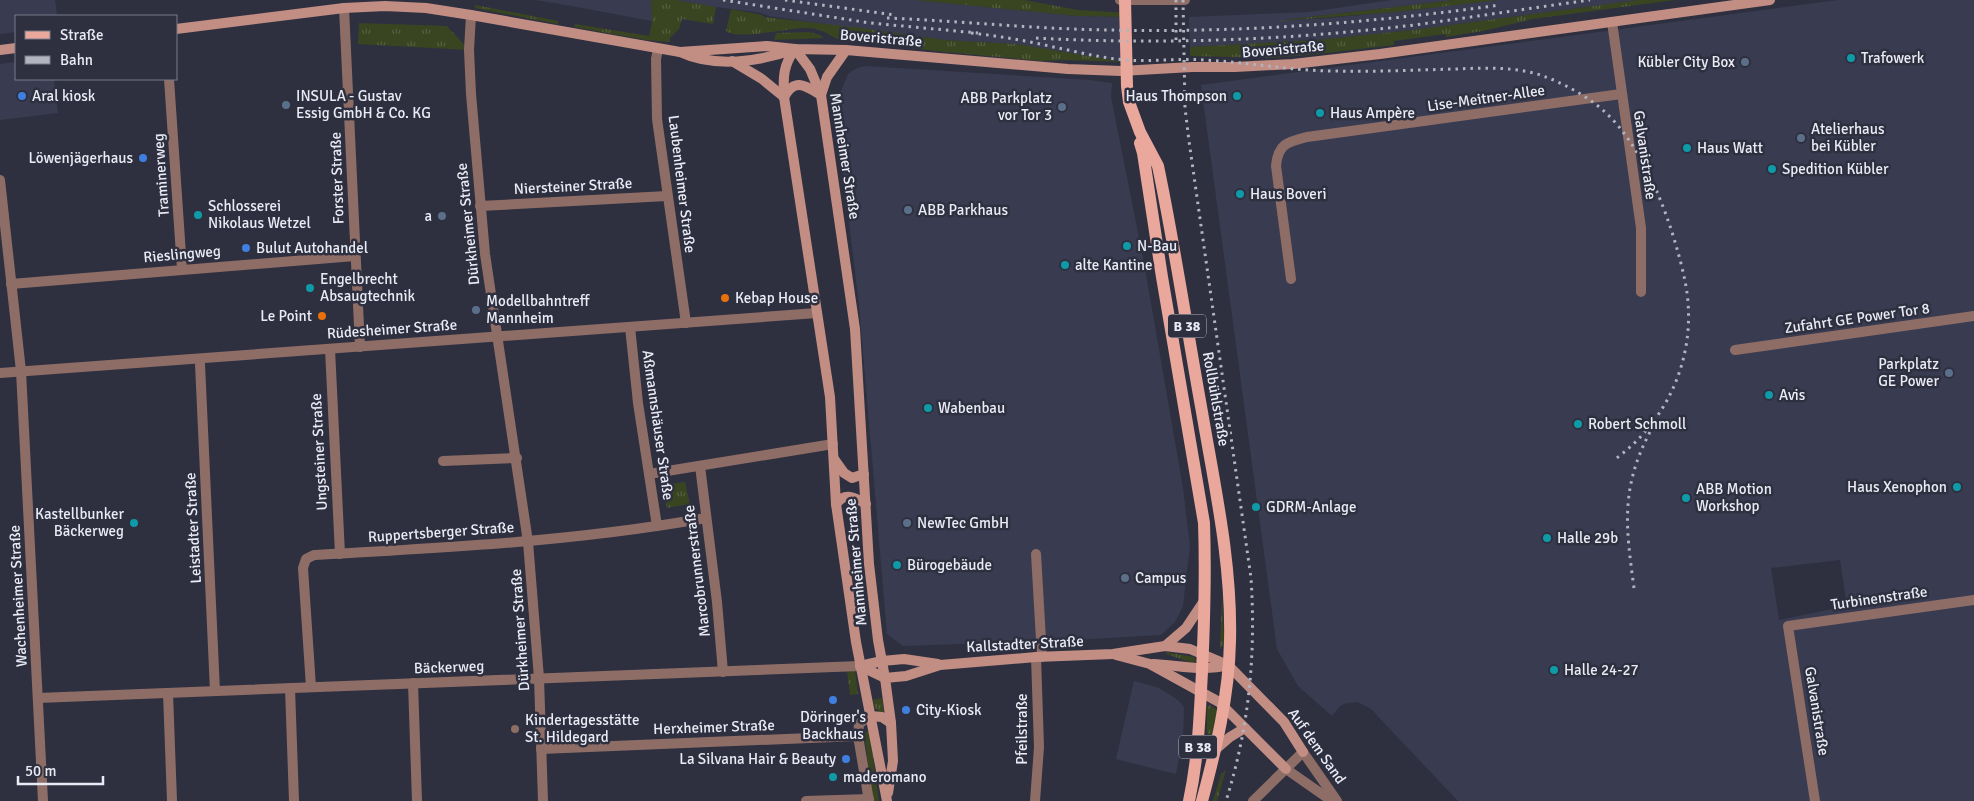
<svg xmlns="http://www.w3.org/2000/svg" width="1974" height="801" viewBox="0 0 1974 801" font-family="Signika,sans-serif">
  <style>
    .built { fill: #393c51; fill-rule: evenodd }
    .grass { fill: url(#grass-tufts) }
    .lines { fill: none; stroke-linecap: round; stroke-linejoin: round }
    .minor { stroke: #8e6d67; stroke-width: 10 }
    .tertiary { stroke: #8e6d67; stroke-width: 10 }
    .secondary { stroke: #c28e84; stroke-width: 10 }
    .primary { stroke: #eaa79b; stroke-width: 12 }
    .rail { stroke: #b2b4c0; stroke-width: 3; stroke-dasharray: 2.5 5; stroke-linecap: butt }
    .culture-dot { fill: #0f9aa8; stroke: #2e3040; stroke-width: 2 }
    .service-dot { fill: #5c6f8a; stroke: #2e3040; stroke-width: 2 }
    .shop-dot { fill: #3f7fe0; stroke: #2e3040; stroke-width: 2 }
    .food-dot { fill: #e8710a; stroke: #2e3040; stroke-width: 2 }
    .education-dot { fill: #8d6e63; stroke: #2e3040; stroke-width: 2 }
    .labels { text-anchor: middle; dominant-baseline: central; stroke-width: 5; stroke-linejoin: round; paint-order: stroke }
    .shield { fill: #2e3040; stroke: #b1b3bf; stroke-width: 1 }
    .shield-label { font-size: 14px; font-weight: bold; fill: #e9ebf5 }
    .street-label { font-size: 15px; fill: #e9ebf5; stroke: #2e3040 }
    .poi-label { font-size: 15px; fill: #e9ebf5; stroke: #2e3040; text-anchor: start }
  </style>
  <defs>
    <pattern id="grass-tufts" width="24" height="20" patternUnits="userSpaceOnUse" patternTransform="scale(1.25)"><rect width="24" height="20" fill="#394420"/><path d="M3 7l-1-3M5 7V3M7 7l1-3M15 17l-1-3M17 17v-4M19 17l1-3" fill="none" stroke="#565f41"/></pattern>
  </defs>
  <rect width="100%" height="100%" fill="#2e3040"/>
  <g class="built">
    <polygon points="0,0 55,0 57,16 16,16 16,32 0,34"/>
    <polygon points="535,0 651,0 652,21 572,6"/>
    <polygon points="676,0 914,0 1078,16 1129,17 1130,63 1017,44 945,40 811,22 769,16 762,13 716,7"/>
    <polygon points="1392,0 1454,0 1283,20 1317,19 1396,12 1499,0 1638,0 1413,30 1317,40 1190,47 1189,17 1309,12"/>
    <path d="M1838 0H1974V801H1458L1370 708 1357 702 1347 703 1340 706 1332 716 1298 686 1277 649 1201 85ZM1840 560 1847 606 1779 620 1771 568Z"/>
    <polygon points="16,62 16,79 54,79 58,113 0,120 0,64"/>
    <polygon points="865,66 1089,80 1112,83 1111,97 1144,263 1183,488 1190,546 1183,606 1175,622 1161,635 1071,640 903,646 887,634 859,305 835,105 848,74 855,69"/>
    <polygon points="1134,681 1159,688 1178,700 1184,707 1183,737 1176,774 1116,759"/>
  </g>
  <g class="grass">
    <polygon points="651,0 676,0 716,7 713,24 682,19 679,29 670,38 670,42 667,42 646,40 574,27 575,24 649,36 652,21"/>
    <polygon points="914,0 1024,0 1078,10 1129,13 1129,17 1078,16"/>
    <polygon points="1454,0 1499,0 1396,12 1268,22"/>
    <polygon points="1638,0 1675,0 1533,19 1483,31 1446,37 1445,34 1394,41 1394,45 1318,54 1272,58 1190,56 1190,47 1317,40 1413,30"/>
    <polygon points="475,5 558,21 558,24 475,8"/>
    <path d="M731 9 762 15 764 17 861 28 945 40 1017 44 1124 62 1064 60 1041 61 944 52 837 39C828 34 819 28 808 28 788 27 740 41 726 31Z"/>
    <polygon points="359,23 447,26 469,50 358,44"/>
    <polygon points="809,32 820,35 824,38 774,40 776,33"/>
    <polygon points="685,482 690,504 667,508 663,485"/>
    <polygon points="1222,592 1224,643 1220,649"/>
    <polygon points="1166,652 1194,657 1196,661 1193,663 1166,654"/>
    <polygon points="855,670 858,694 850,695 847,671"/>
    <polygon points="882,698 884,712 881,714 874,707 873,700"/>
    <polygon points="1210,705 1217,710 1212,736 1207,733 1207,707"/>
    <polygon points="869,731 879,801 873,801 864,732"/>
    <polygon points="1226,770 1217,801 1213,801 1221,774"/>
  </g>
  <g class="lines">
    <g class="minor">
      <polyline points="344,8 360,347"/>
      <polyline points="471,15 469,50 471,94 485,254 528,542 539,678 543,801"/>
      <polyline points="1612,22 1641,228 1641,292"/>
      <polyline points="658,49 656,59 657,119 686,323"/>
      <polyline points="169,79 182,269"/>
      <polyline points="0,180 21,371 43,801"/>
      <polyline points="480,206 667,196"/>
      <path d="M1291 279 1276 166C1278 144 1287 142 1307 137L1621 94"/>
      <polyline points="11,284 355,256"/>
      <polyline points="630,327 638,403 657,526"/>
      <polyline points="330,349 340,554"/>
      <polyline points="1735,350 1974,316"/>
      <polyline points="200,364 215,691"/>
      <polyline points="0,373 817,313"/>
      <polyline points="443,461 517,458"/>
      <polyline points="700,466 717,602 723,672"/>
      <polyline points="649,474 833,444"/>
      <polyline points="1036,554 1042,657"/>
      <polyline points="413,683 417,801"/>
      <path d="M311 687 303 568 306 559 314 555C445 548 577 541 706 518"/>
      <polyline points="290,688 294,801"/>
      <polyline points="168,693 172,801"/>
      <polyline points="38,698 860,666"/>
      <polyline points="541,749 858,736"/>
      <polyline points="806,801 869,799"/>
      <polyline points="869,801 858,736 859,724 870,716"/>
      <polyline points="1035,801 1039,747 1036,657"/>
      <polyline points="1253,801 1303,752"/>
      <polyline points="1815,801 1788,626 1974,600"/>
    </g>
    <g class="tertiary">
      <polyline points="1120,0 1185,0"/>
      <polyline points="1303,752 1337,801"/>
      <polyline points="1286,769 1332,801"/>
    </g>
    <g class="secondary">
      <path d="M176 29 344 8 385 6 426 8 471 15 680 52C714 68 760 62 794 49"/>
      <path d="M795 49C783 65 783 78 784 97L830 397 836 504 856 642 887 801"/>
      <polyline points="795,49 810,69 821,95 855,329 869,564 878,640 885,678 891,723 893,761 888,793"/>
      <polyline points="0,50 16,48"/>
      <polyline points="680,52 767,46 795,49 846,50 1068,69 1121,71 1192,67 1235,67 1293,64 1380,54 1770,0"/>
      <polyline points="732,61 762,79 784,97"/>
      <polyline points="821,95 827,77 846,50"/>
      <path d="M784 97C795 77 806 86 821 95"/>
      <polyline points="834,459 844,473 852,478 864,474"/>
      <path d="M836 504C845 492 854 497 866 504"/>
      <polyline points="1165,646 1186,628 1204,601"/>
      <polyline points="1116,655 1150,664 1219,702 1286,769"/>
      <path d="M1153 664C1178 665 1203 672 1228 665"/>
      <polyline points="860,666 882,661 904,659 938,664"/>
      <polyline points="860,666 885,678"/>
      <polyline points="885,678 906,676 940,665 1036,657 1113,654 1165,646 1190,649 1228,665 1284,722 1303,752"/>
      <polyline points="870,716 882,717 891,723"/>
      <polyline points="1216,749 1230,737 1245,728"/>
    </g>
    <g class="primary">
      <path d="M1125 0 1127 86 1129 102 1140 132 1158 166C1175 247 1187 330 1202 412 1215 488 1232 564 1230 641 1229 696 1216 749 1202 801"/>
      <path d="M1140 143 1143 153 1162 277 1204 523C1206 579 1204 635 1201 691 1199 729 1197 764 1189 801"/>
    </g>
    <g class="rail">
      <polyline points="723,0 870,23 978,33"/>
      <polyline points="785,0 895,15"/>
      <polyline points="1176,0 1176,45"/>
      <path d="M1183 0 1185 108 1189 141 1251 578C1256 655 1249 728 1226 801"/>
      <path d="M887 18C961 21 1035 29 1109 30 1240 33 1371 23 1500 5"/>
      <path d="M971 33C998 36 1023 40 1049 46 1074 51 1100 58 1126 60 1152 62 1178 58 1204 60 1248 62 1291 71 1335 71 1375 72 1415 70 1455 69 1484 68 1515 66 1543 76 1560 82 1579 92 1594 103 1643 138 1673 224 1685 281 1699 350 1671 419 1614 460"/>
      <path d="M1036 38C1161 45 1289 40 1414 25 1473 17 1531 8 1590 0"/>
      <path d="M1634 588C1626 528 1620 489 1650 432"/>
    </g>
  </g>
  <g class="culture-dot">
    <circle cx="1851" cy="58" r="5"/>
    <circle cx="1237" cy="96" r="5"/>
    <circle cx="1320" cy="113" r="5"/>
    <circle cx="1687" cy="148" r="5"/>
    <circle cx="1772" cy="169" r="5"/>
    <circle cx="1240" cy="194" r="5"/>
    <circle cx="198" cy="215" r="5"/>
    <circle cx="1127" cy="246" r="5"/>
    <circle cx="1065" cy="265" r="5"/>
    <circle cx="310" cy="288" r="5"/>
    <circle cx="1769" cy="395" r="5"/>
    <circle cx="928" cy="408" r="5"/>
    <circle cx="1578" cy="424" r="5"/>
    <circle cx="1957" cy="487" r="5"/>
    <circle cx="1686" cy="498" r="5"/>
    <circle cx="1256" cy="507" r="5"/>
    <circle cx="134" cy="523" r="5"/>
    <circle cx="1547" cy="538" r="5"/>
    <circle cx="897" cy="565" r="5"/>
    <circle cx="1554" cy="670" r="5"/>
    <circle cx="833" cy="777" r="5"/>
  </g>
  <g class="service-dot">
    <circle cx="1745" cy="62" r="5"/>
    <circle cx="286" cy="105" r="5"/>
    <circle cx="1062" cy="107" r="5"/>
    <circle cx="1801" cy="138" r="5"/>
    <circle cx="908" cy="210" r="5"/>
    <circle cx="442" cy="216" r="5"/>
    <circle cx="476" cy="310" r="5"/>
    <circle cx="1949" cy="373" r="5"/>
    <circle cx="907" cy="523" r="5"/>
    <circle cx="1125" cy="578" r="5"/>
  </g>
  <g class="shop-dot">
    <circle cx="22" cy="96" r="5"/>
    <circle cx="143" cy="158" r="5"/>
    <circle cx="246" cy="248" r="5"/>
    <circle cx="833" cy="700" r="5"/>
    <circle cx="906" cy="710" r="5"/>
    <circle cx="846" cy="759" r="5"/>
  </g>
  <g class="food-dot">
    <circle cx="725" cy="298" r="5"/>
    <circle cx="322" cy="316" r="5"/>
  </g>
  <circle class="education-dot" cx="515" cy="729" r="5"/>
  <g class="labels">
    <g class="shield">
      <rect x="1168" y="314.5" width="38" height="23" rx="4"/>
      <rect x="1179" y="735.5" width="38" height="23" rx="4"/>
    </g>
    <g class="shield-label">
      <text x="1187" y="326">B 38</text>
      <text x="1198" y="747">B 38</text>
    </g>
    <g class="street-label">
      <text transform="translate(881 38) rotate(5)">Boveristraße</text>
      <text transform="translate(1283 49) rotate(-5)">Boveristraße</text>
      <text transform="translate(1486 98) rotate(-8)">Lise-Meitner-Allee</text>
      <text transform="translate(1645 155) rotate(82)">Galvanistraße</text>
      <text transform="translate(845 156) rotate(81)">Mannheimer Straße</text>
      <text transform="translate(161 175) rotate(-94)">Traminerweg</text>
      <text transform="translate(337 178) rotate(-92)">Forster Straße</text>
      <text transform="translate(682 184) rotate(83)">Laubenheimer Straße</text>
      <text transform="translate(573 186) rotate(-3)">Niersteiner Straße</text>
      <text transform="translate(468 224) rotate(-96)">Dürkheimer Straße</text>
      <text transform="translate(182 254) rotate(-5)">Rieslingweg</text>
      <text transform="translate(1857 318) rotate(-8)">Zufahrt GE Power Tor 8</text>
      <text transform="translate(392 329) rotate(-4)">Rüdesheimer Straße</text>
      <text transform="translate(1216 399) rotate(80)">Rollbühlstraße</text>
      <text transform="translate(658 425) rotate(82)">Aßmannshäuser Straße</text>
      <text transform="translate(319 452) rotate(-93)">Ungsteiner Straße</text>
      <text transform="translate(193 528) rotate(-93)">Leistadter Straße</text>
      <text transform="translate(441 532) rotate(-4)">Ruppertsberger Straße</text>
      <text transform="translate(856 562) rotate(-95)">Mannheimer Straße</text>
      <text transform="translate(697 571) rotate(-97)">Marcobrunnerstraße</text>
      <text transform="translate(18 596) rotate(-93)">Wachenheimer Straße</text>
      <text transform="translate(1879 598) rotate(-8)">Turbinenstraße</text>
      <text transform="translate(520 630) rotate(-94)">Dürkheimer Straße</text>
      <text transform="translate(1025 644) rotate(-3)">Kallstadter Straße</text>
      <text transform="translate(449 667) rotate(-2)">Bäckerweg</text>
      <text transform="translate(1817 711) rotate(81)">Galvanistraße</text>
      <text transform="translate(714 727) rotate(-2)">Herxheimer Straße</text>
      <text transform="translate(1022 729) rotate(-90)">Pfeilstraße</text>
      <text transform="translate(1317 746) rotate(55)">Auf dem Sand</text>
    </g>
    <g class="poi-label">
      <text x="1861" y="58">Trafowerk</text>
      <text x="1735" y="62" text-anchor="end">Kübler City Box</text>
      <text x="32" y="96">Aral kiosk</text>
      <text x="296" y="96">INSULA - Gustav<tspan x="296" dy="17">Essig GmbH &amp; Co. KG</tspan></text>
      <text x="1227" y="96" text-anchor="end">Haus Thompson</text>
      <text x="1052" y="98" text-anchor="end">ABB Parkplatz<tspan x="1052" dy="17">vor Tor 3</tspan></text>
      <text x="1330" y="113">Haus Ampère</text>
      <text x="1811" y="129">Atelierhaus<tspan x="1811" dy="17">bei Kübler</tspan></text>
      <text x="1697" y="148">Haus Watt</text>
      <text x="133" y="158" text-anchor="end">Löwenjägerhaus</text>
      <text x="1782" y="169">Spedition Kübler</text>
      <text x="1250" y="194">Haus Boveri</text>
      <text x="208" y="206">Schlosserei<tspan x="208" dy="17">Nikolaus Wetzel</tspan></text>
      <text x="918" y="210">ABB Parkhaus</text>
      <text x="432" y="216" text-anchor="end">a</text>
      <text x="1137" y="246">N-Bau</text>
      <text x="256" y="248">Bulut Autohandel</text>
      <text x="1075" y="265">alte Kantine</text>
      <text x="320" y="279">Engelbrecht<tspan x="320" dy="17">Absaugtechnik</tspan></text>
      <text x="735" y="298">Kebap House</text>
      <text x="486" y="301">Modellbahntreff<tspan x="486" dy="17">Mannheim</tspan></text>
      <text x="312" y="316" text-anchor="end">Le Point</text>
      <text x="1939" y="364" text-anchor="end">Parkplatz<tspan x="1939" dy="17">GE Power</tspan></text>
      <text x="1779" y="395">Avis</text>
      <text x="938" y="408">Wabenbau</text>
      <text x="1588" y="424">Robert Schmoll</text>
      <text x="1947" y="487" text-anchor="end">Haus Xenophon</text>
      <text x="1696" y="489">ABB Motion<tspan x="1696" dy="17">Workshop</tspan></text>
      <text x="1266" y="507">GDRM-Anlage</text>
      <text x="124" y="514" text-anchor="end">Kastellbunker<tspan x="124" dy="17">Bäckerweg</tspan></text>
      <text x="917" y="523">NewTec GmbH</text>
      <text x="1557" y="538">Halle 29b</text>
      <text x="907" y="565">Bürogebäude</text>
      <text x="1135" y="578">Campus</text>
      <text x="1564" y="670">Halle 24-27</text>
      <text x="916" y="710">City-Kiosk</text>
      <text x="833" y="717" text-anchor="middle">Döringer's<tspan x="833" dy="17">Backhaus</tspan></text>
      <text x="525" y="720">Kindertagesstätte<tspan x="525" dy="17">St. Hildegard</tspan></text>
      <text x="836" y="759" text-anchor="end">La Silvana Hair &amp; Beauty</text>
      <text x="843" y="777">maderomano</text>
    </g>
  </g>
  <rect x="15" y="15" width="162" height="65" fill="#2e3040" stroke="#797b88"/>
  <rect x="25" y="31" width="25" height="8" fill="#eaa79b" stroke="#797b88"/>
  <text x="60" y="40" font-size="15" fill="#e9ebf5">Straße</text>
  <rect x="25" y="56" width="25" height="8" fill="#b2b4c0" stroke="#797b88"/>
  <text x="60" y="65" font-size="15" fill="#e9ebf5">Bahn</text>
  <path d="M18 776v8h85v-8" fill="none" stroke="#e9ebf5" stroke-width="2.5"/>
  <text x="25" y="776" font-size="15" fill="#e9ebf5" stroke="#2e3040" stroke-width="4" paint-order="stroke">50 m</text>
</svg>
